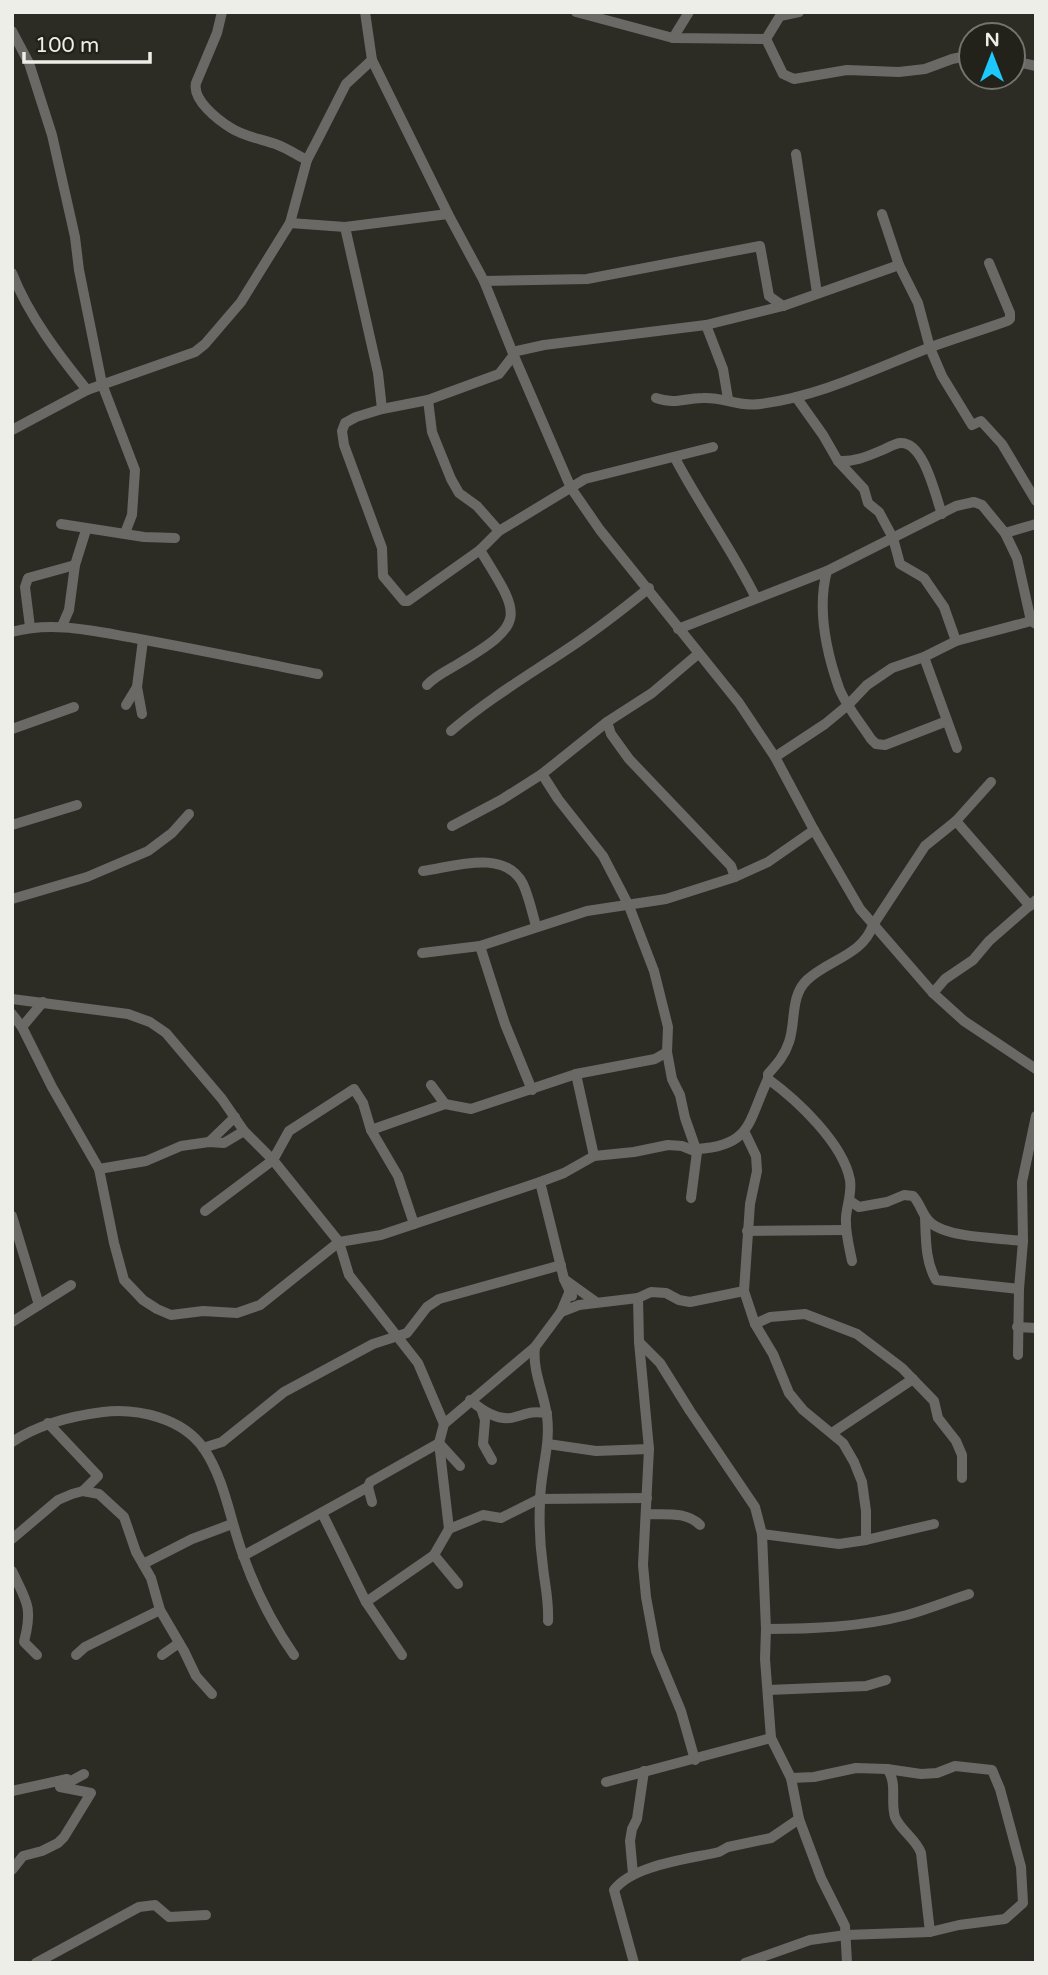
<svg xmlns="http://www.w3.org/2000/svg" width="1048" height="1975" viewBox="0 0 1048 1975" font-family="'Varela Round',sans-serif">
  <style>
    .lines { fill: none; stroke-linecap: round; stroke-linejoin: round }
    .minor { stroke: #6b6966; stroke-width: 10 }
  </style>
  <rect width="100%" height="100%" fill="#2c2b24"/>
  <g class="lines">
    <g class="minor">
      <path d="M222 12 217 33 196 83C192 100 218 120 231 128 245 137 262 139 278 145 288 149 297 155 307 160"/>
      <polyline points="365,12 372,60 448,214 484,281 514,356 571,488 600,530 739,703 775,757 814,830 860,909 933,993 964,1021 1036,1069"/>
      <polyline points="576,12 673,38 766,39"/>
      <polyline points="12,31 29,63 52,135 75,237 79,270 102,384 135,470 132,515 125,533"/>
      <polyline points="673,38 689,12"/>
      <polyline points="766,39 783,74 794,79 847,70 899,72 925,69 952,59 971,55"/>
      <polyline points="766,39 780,16 799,12"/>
      <polyline points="1013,61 1036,66"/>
      <polyline points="796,154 817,293"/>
      <polyline points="882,214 899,265"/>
      <polyline points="290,223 345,227 448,214"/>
      <polyline points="345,227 378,373 382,409"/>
      <path d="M12 273C29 316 58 354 87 390"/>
      <polyline points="484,281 587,279 760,246 769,296 783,306"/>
      <polyline points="706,325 723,369 728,399"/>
      <polyline points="796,397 823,435 838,461 864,489 868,503 879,512 893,538 900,564 924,578 944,607 956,641"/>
      <path d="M656 398C678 405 682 398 703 398 724 397 739 407 760 404 821 396 874 369 931 347 956 338 982 330 1007 321L1010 319V313L989 263"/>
      <polyline points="428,400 432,432 451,479 459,493 477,506 499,531"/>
      <polyline points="12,430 87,390 195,352 205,344 241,302 290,223 307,160 319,137 346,84 372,60"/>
      <polyline points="713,447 585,479 499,531 480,550 408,601 404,601 383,576 382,548 344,445 342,431 345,423 356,417 382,409 428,400 499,374 517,351 544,345 706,325 783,306 899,265 918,303 930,348 942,376 972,425 981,421 1002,444 1036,501"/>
      <path d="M675 458C700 506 732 549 756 598"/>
      <path d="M838 461C854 462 866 457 880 451 886 449 893 444 900 443 924 441 935 495 942 514"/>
      <polyline points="61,524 144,537 175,538"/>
      <polyline points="1005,533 1036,524"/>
      <polyline points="62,626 69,610 75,565 86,530"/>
      <polyline points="30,627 25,587 28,578 75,565"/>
      <polyline points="678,629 827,571"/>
      <path d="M12 632C53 621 93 631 134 638 196 649 257 662 318 674"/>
      <polyline points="924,657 957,748"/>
      <path d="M427 685C435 676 448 670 458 664 529 622 520 615 480 550"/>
      <polyline points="126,705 137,687"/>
      <polyline points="142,714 137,687 143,640"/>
      <path d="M947 721 885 745 876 744 871 739C860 722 846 706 839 688 826 651 817 608 827 571L956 506 974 502 982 505 1005 533 1017 558 1031 621 1036 624"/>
      <polyline points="607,722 611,734 629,759 731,866 735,877"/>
      <polyline points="12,729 74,707"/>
      <path d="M451 731C487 700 527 676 566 650 595 631 622 610 649 588"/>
      <polyline points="775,757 825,724 848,705 867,685 892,668 924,657 956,641 1035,620"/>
      <polyline points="542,774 558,799 603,856 629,906 654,971 668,1027 667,1052 672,1079 680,1095 685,1118 697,1152 691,1198"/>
      <polyline points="956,821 1030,906"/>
      <polyline points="12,825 77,805"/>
      <polyline points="452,826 501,800 542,774 607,722 652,693 698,654"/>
      <path d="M423 871C453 867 505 848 523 884 529 897 532 912 536 926"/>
      <polyline points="12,899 87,877 148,851 172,833 189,814"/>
      <polyline points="480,946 505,1024 532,1090"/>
      <polyline points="422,953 480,946 587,911 666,899 735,877 768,862 814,830"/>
      <polyline points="933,993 945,979 973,960 989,941 1036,900"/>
      <polyline points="12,999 128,1014 150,1022 166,1033 222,1099 244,1131 273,1160 339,1242 349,1275 418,1363 444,1424"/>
      <polyline points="12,1014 22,1027 52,1087 99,1169 114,1243 124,1280 143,1300 157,1309 171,1315 203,1311 237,1313 260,1305 339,1242 381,1235 540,1182 564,1173 594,1156 634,1152 668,1145 682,1146 697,1152"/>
      <polyline points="22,1027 43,1002"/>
      <polyline points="576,1074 594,1156"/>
      <path d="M768 1079C797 1100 843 1143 850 1180 852 1193 847 1205 846 1217 845 1232 849 1246 852 1261"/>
      <polyline points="431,1085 445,1104 471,1109 576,1074 655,1059 667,1052"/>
      <polyline points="371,1130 445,1104"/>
      <polyline points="745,1133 756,1156 757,1171 750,1204 744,1291 755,1324 773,1354 789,1393 803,1410 843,1443 854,1462 862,1482 866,1511 866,1540"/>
      <polyline points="209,1142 235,1117"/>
      <path d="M697 1152V1149C752 1146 748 1121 768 1079V1074C777 1064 785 1055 789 1042 796 1022 790 996 807 980 829 959 862 956 873 925L925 846 956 821 991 782"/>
      <polyline points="99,1169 146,1161 181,1146 209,1142 224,1143 244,1131"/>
      <polyline points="540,1182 564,1279 572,1296"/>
      <path d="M850 1201 859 1207 887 1202 904 1195 913 1196C921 1204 922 1216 931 1223 948 1238 1000 1238 1023 1241L1022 1182 1036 1116"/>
      <polyline points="205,1211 273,1160 289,1131 354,1089 363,1103 371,1130 398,1176 414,1224"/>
      <polyline points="12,1216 39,1305 71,1285"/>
      <path d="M925 1217C926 1238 925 1261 936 1280L1019 1289"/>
      <polyline points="747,1231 846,1230"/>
      <polyline points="564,1279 596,1302"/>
      <polyline points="638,1298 639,1342 649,1449 643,1565 646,1597 656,1651 681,1711 695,1760"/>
      <polyline points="561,1312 579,1305 638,1298 651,1292 666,1293 679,1300 690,1302 744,1291"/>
      <polyline points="12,1322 39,1305"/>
      <polyline points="755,1324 770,1317 805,1314 857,1334 902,1368 934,1401 938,1418 956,1441 962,1455 962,1478"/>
      <polyline points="1017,1327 1036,1328"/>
      <polyline points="639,1342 660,1363 690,1411 755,1507 762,1534 766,1629 765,1659 771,1738 791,1778 799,1819 821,1878 845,1926 847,1963"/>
      <path d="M535 1347C532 1370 544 1393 547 1416 551 1445 540 1473 540 1502 539 1523 540 1546 543 1567 545 1586 549 1601 548 1621"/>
      <polyline points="1018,1355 1019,1289 1023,1241"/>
      <path d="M470 1400C482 1410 498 1422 515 1417 529 1413 531 1411 547 1413"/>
      <polyline points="482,1411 485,1420 483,1444 492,1460"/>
      <polyline points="48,1423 98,1476 83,1491"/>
      <polyline points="832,1433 913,1379"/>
      <path d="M12 1442C39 1424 71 1416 103 1412 138 1408 183 1418 204 1449 225 1480 230 1520 243 1555 255 1589 273 1625 294 1655"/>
      <polyline points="548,1444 596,1451 649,1449"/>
      <polyline points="203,1448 222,1442 284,1392 373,1344 407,1333 427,1307 439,1299 561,1265"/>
      <polyline points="460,1466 439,1443 444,1424 535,1347 561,1312 569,1293"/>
      <polyline points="322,1513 366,1602 402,1655"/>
      <path d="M647 1514C665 1515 686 1511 700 1525"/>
      <polyline points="449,1529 483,1515 501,1518 539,1499 647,1498"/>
      <polyline points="762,1534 839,1544 866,1540 934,1524"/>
      <polyline points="12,1539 58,1500 72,1494 83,1491 99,1494 124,1517 136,1552 151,1578 160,1610 184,1651 196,1676 212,1694"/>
      <polyline points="434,1555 458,1584"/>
      <polyline points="243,1556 368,1487"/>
      <polyline points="143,1564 192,1539 232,1524"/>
      <path d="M12 1571C27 1602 33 1607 24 1642L37 1655"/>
      <polyline points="366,1602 434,1555 449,1529 439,1443 370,1482 368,1487 372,1502"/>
      <path d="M766 1629C813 1629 861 1627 907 1615 928 1609 948 1601 969 1594"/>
      <polyline points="76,1655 85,1647 160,1610"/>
      <polyline points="162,1655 179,1643"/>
      <polyline points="768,1690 866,1686 886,1680"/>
      <path d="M887 1769C898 1783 890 1801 895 1817 901 1831 916 1839 921 1853L930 1932"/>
      <polyline points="606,1782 771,1738"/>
      <polyline points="12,1791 67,1779"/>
      <polyline points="12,1870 23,1856 42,1851 58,1843 64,1837 91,1793 60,1787 84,1774"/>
      <polyline points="633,1874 630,1841 632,1829 637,1819 644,1771"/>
      <polyline points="36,1963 139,1907 155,1905 169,1917 206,1915"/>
      <path d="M634 1963 614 1890C632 1865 689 1859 719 1852L728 1847 771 1838 799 1819"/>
      <polyline points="745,1963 810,1940 846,1935 930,1932 959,1925 1005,1919 1023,1903 1021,1867 1000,1789 992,1770 955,1766 937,1773 921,1774 887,1769 856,1768 814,1777 791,1778"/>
    </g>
  </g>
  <rect width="1048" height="1975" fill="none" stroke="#eeeee9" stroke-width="28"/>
  <g transform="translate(992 56)"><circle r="33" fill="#22211a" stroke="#74736d" stroke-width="2"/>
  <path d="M0-5L12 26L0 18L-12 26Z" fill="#1dc9fc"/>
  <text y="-10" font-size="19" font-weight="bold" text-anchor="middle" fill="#eeeee9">N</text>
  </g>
  <path d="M24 52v10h126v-10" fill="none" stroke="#eeeee9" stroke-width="3.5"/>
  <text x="35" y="52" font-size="21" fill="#eeeee9" stroke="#22211a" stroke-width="5" paint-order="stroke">100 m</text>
</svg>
